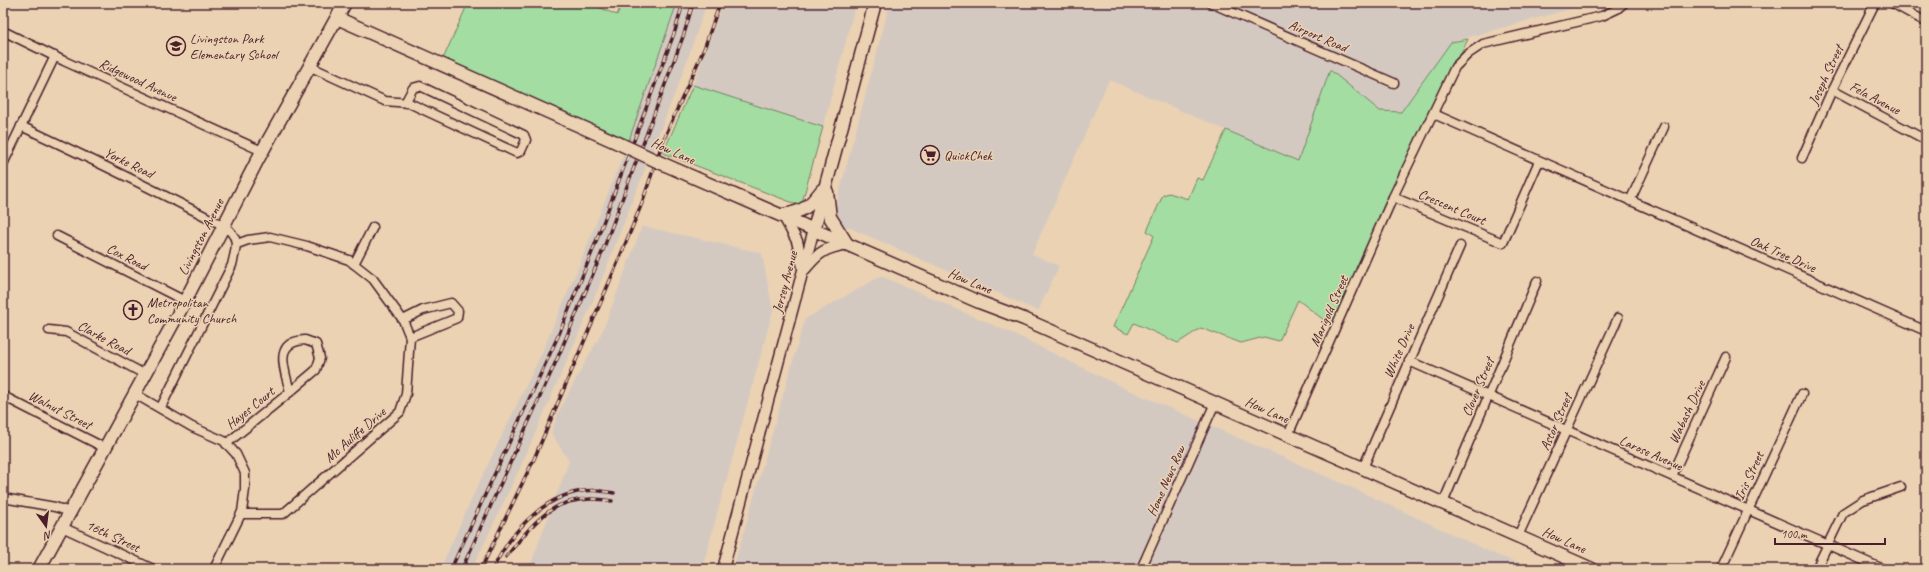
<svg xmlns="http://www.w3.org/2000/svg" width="1929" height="572" viewBox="0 0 1929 572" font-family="Caveat,sans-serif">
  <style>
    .built { fill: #d4c9c1 }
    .green { fill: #a3dda2; stroke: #767e66 }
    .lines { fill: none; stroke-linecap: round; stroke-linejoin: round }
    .minor-casing { stroke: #4a1f2b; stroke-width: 11 }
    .tertiary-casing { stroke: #4a1f2b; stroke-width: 13 }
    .secondary-casing { stroke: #4a1f2b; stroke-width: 15 }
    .minor { stroke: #ebd2b3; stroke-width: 8 }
    .tertiary { stroke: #ebd2b3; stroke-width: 10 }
    .secondary { stroke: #ebd2b3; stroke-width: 12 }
    .rail-casing { stroke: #4a1f2b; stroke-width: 3.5 }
    .rail { stroke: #ebd2b3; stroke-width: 2; stroke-dasharray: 6; stroke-linecap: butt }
    .secondary-bridge-casing { stroke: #4a1f2b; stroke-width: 15; stroke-linecap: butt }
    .secondary-bridge { stroke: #ebd2b3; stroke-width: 12 }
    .labels { text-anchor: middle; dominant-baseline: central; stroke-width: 3; stroke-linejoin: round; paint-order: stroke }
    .street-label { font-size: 14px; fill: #4a1f2b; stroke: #ebd2b3 }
    .poi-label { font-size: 14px; fill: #4a1f2b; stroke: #ebd2b3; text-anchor: start }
  </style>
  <rect width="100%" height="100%" fill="#ebd2b3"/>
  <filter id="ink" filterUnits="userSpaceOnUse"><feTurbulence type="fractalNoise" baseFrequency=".025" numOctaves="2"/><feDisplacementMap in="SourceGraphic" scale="8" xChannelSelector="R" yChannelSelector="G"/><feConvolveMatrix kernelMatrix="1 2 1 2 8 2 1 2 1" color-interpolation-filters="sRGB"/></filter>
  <g filter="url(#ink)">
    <g class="built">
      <polygon points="677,3 707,3 682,75 594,299 520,468 472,569 440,569 477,487 538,361 581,261 629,140"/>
      <polygon points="723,3 856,3 823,127 693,85"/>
      <polygon points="890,3 1592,3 1451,42 1401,112 1380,111 1330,71 1298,161 1109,80 1032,254 1059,266 1038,311 832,220"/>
      <polygon points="642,226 762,253 772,306 774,307 702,569 529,569 569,461 551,433 558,413 571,388 603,330"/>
      <polygon points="881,276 1014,334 1122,387 1353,488 1499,556 1538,569 733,569 805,319"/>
    </g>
    <g class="green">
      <polygon points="468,3 589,3 617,15 622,3 677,3 629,140 443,59"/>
      <polygon points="1468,39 1333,327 1298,300 1279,341 1264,337 1241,343 1201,328 1178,343 1134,323 1128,334 1113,327 1154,236 1147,231 1163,195 1169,193 1188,199 1197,178 1203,180 1226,130 1298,161 1330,70 1380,111 1401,112 1451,42"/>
      <polygon points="693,85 823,127 801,206 663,153"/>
    </g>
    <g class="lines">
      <g class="minor-casing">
        <g id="minor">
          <polyline points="1211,3 1394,83"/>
          <polyline points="1892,3 1926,22"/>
          <polyline points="3,31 64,61 262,151"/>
          <polyline points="311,67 385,101 409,103 517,153 521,151 526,140 524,135 420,86 413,88 405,103"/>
          <polyline points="1832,90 1926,140"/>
          <polyline points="1434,114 1926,331"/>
          <path d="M21 126C89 158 157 191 224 226 241 238 236 247 232 265L161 407"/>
          <polyline points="1802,158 1832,90 1875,3"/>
          <polyline points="3,164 55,56"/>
          <polyline points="1393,197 1503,243 1539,161"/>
          <polyline points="1630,201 1664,127"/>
          <polyline points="57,236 185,301"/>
          <polyline points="237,244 248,240 270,237 307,246 349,260 373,279 403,320 410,337 406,394 400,412 283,514 241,514"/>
          <polyline points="354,264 373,227"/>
          <polyline points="403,320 423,310 451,303 458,311 457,318 410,337"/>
          <polyline points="49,330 66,332 146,375"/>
          <path d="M305 340 316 344 320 358 316 370 290 392C285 370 272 342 305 340Z"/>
          <polyline points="1409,361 1883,569"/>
          <polyline points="135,394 192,427 224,441 236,454 245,473 245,489 242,512 214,569"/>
          <polyline points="3,396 105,448"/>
          <polyline points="1288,435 1393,197 1455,67 1468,54 1483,44 1602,16 1617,9 1624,3"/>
          <polyline points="226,444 290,392"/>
          <polyline points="1363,468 1460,246"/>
          <polyline points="1672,476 1726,357"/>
          <polyline points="3,498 55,507 70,512"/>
          <polyline points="1443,503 1537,281"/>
          <polyline points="62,527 153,569"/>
          <polyline points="1518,536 1618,318"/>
          <polyline points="1141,569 1215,403"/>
          <polyline points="1721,569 1802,394"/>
          <polyline points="1816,569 1843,513 1863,500 1901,487"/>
        </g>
      </g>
      <g class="tertiary-casing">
        <g id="tertiary">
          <polyline points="783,215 797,241 803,267"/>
          <path d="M805 269C819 252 825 248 847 244"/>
          <polyline points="723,569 814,229"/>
        </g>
      </g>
      <g class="secondary-casing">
        <g id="secondary">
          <polyline points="337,18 618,143"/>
          <polyline points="661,163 979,302 1024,319 1592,569"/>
          <polyline points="827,192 830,217 847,244"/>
          <path d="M783 215C804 211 808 208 822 190"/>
          <polyline points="814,229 875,3"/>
          <polyline points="39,569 182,307 258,159 345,3"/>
        </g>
      </g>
      <use href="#minor" class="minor"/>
      <use href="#tertiary" class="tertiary"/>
      <use href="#secondary" class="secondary"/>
      <g class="rail-casing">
        <g id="rail">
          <path d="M506 557C537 518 557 491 612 501"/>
          <polyline points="451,569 559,334 594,247 675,31 683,3"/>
          <polyline points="462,569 558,357 603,250 684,34 693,3"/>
          <polyline points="481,569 534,459 620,257 642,203 663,141 704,49 720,3"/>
          <path d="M493 569C509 535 539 500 577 492 589 489 601 491 614 493"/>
        </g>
      </g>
      <use href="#rail" class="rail"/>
      <g class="secondary-bridge-casing">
        <polyline id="secondary-bridge" points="618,143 661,163"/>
      </g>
      <use href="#secondary-bridge" class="secondary-bridge"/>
    </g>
  </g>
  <defs>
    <g id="school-ring" transform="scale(1)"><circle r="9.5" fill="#ebd2b3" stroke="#4a1f2b" stroke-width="1.5"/><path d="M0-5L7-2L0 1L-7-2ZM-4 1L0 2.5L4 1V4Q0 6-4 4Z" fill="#4a1f2b"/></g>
    <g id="supermarket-ring" transform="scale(1)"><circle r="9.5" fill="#ebd2b3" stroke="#4a1f2b" stroke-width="1.5"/><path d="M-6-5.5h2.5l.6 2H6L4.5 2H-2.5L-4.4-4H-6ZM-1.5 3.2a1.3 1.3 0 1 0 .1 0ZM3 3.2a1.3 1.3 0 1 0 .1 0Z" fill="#4a1f2b"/></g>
    <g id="church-ring" transform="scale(1)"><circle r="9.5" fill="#ebd2b3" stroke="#4a1f2b" stroke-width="1.5"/><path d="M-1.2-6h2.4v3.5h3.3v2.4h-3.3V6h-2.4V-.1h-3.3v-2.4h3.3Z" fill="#4a1f2b"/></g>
  </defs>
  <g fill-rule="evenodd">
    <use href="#school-ring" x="176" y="46"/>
    <use href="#supermarket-ring" x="930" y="155"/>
    <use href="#church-ring" x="133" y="310"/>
  </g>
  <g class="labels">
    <g class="street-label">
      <text transform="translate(1318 36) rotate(23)">Airport Road</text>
      <text transform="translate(1826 75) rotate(-65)">Joseph Street</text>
      <text transform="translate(138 80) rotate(25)">Ridgewood Avenue</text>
      <text transform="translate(1875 98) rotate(28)">Fela Avenue</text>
      <text transform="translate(673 151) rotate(24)">How Lane</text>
      <text transform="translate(129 163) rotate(26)">Yorke Road</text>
      <text transform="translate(1452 207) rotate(23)">Crescent Court</text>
      <text transform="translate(201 237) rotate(-63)">Livingston Avenue</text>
      <text transform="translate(1783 254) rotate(24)">Oak Tree Drive</text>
      <text transform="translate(127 257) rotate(27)">Cox Road</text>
      <text transform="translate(970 281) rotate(23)">How Lane</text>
      <text transform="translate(785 282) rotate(-75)">Jersey Avenue</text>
      <text transform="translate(1329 311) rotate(-66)">Marigold Street</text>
      <text transform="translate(104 338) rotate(28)">Clarke Road</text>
      <text transform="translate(1399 351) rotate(-66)">White Drive</text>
      <text transform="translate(1478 387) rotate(-67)">Clover Street</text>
      <text transform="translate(250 408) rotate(-39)">Hayes Court</text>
      <text transform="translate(60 410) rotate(27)">Walnut Street</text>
      <text transform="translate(1267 410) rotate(24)">How Lane</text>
      <text transform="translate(1687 412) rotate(-65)">Wabash Drive</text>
      <text transform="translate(1556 422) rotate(-66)">Astor Street</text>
      <text transform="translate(355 435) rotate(-41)">Mc Auliffe Drive</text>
      <text transform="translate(1651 453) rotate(24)">Larose Avenue</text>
      <text transform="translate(1749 476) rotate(-65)">Iris Street</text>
      <text transform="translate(1166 481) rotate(-66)">Home News Row</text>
      <text transform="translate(113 536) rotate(25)">16th Street</text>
      <text transform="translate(1564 540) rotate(24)">How Lane</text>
    </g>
    <g class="poi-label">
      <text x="190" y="38">Livingston Park<tspan x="190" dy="16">Elementary School</tspan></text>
      <text x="944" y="155">QuickChek</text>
      <text x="147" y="302">Metropolitan<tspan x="147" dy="16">Community Church</tspan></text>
    </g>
  </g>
  <rect width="1929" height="572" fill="none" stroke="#ebd2b3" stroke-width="16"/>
  <rect x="8" y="8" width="1913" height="556" fill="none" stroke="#4a1f2b" stroke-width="1.5" filter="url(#ink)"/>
  <g transform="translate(46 526) rotate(166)" stroke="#ebd2b3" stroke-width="3" paint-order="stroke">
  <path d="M0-3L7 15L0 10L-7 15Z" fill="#4a1f2b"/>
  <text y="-6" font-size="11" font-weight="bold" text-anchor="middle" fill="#4a1f2b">N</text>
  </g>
  <path d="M1775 538v6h110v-6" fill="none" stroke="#4a1f2b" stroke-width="2"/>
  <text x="1781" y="538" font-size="12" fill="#4a1f2b" stroke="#ebd2b3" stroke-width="3" paint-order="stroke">100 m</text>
</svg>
